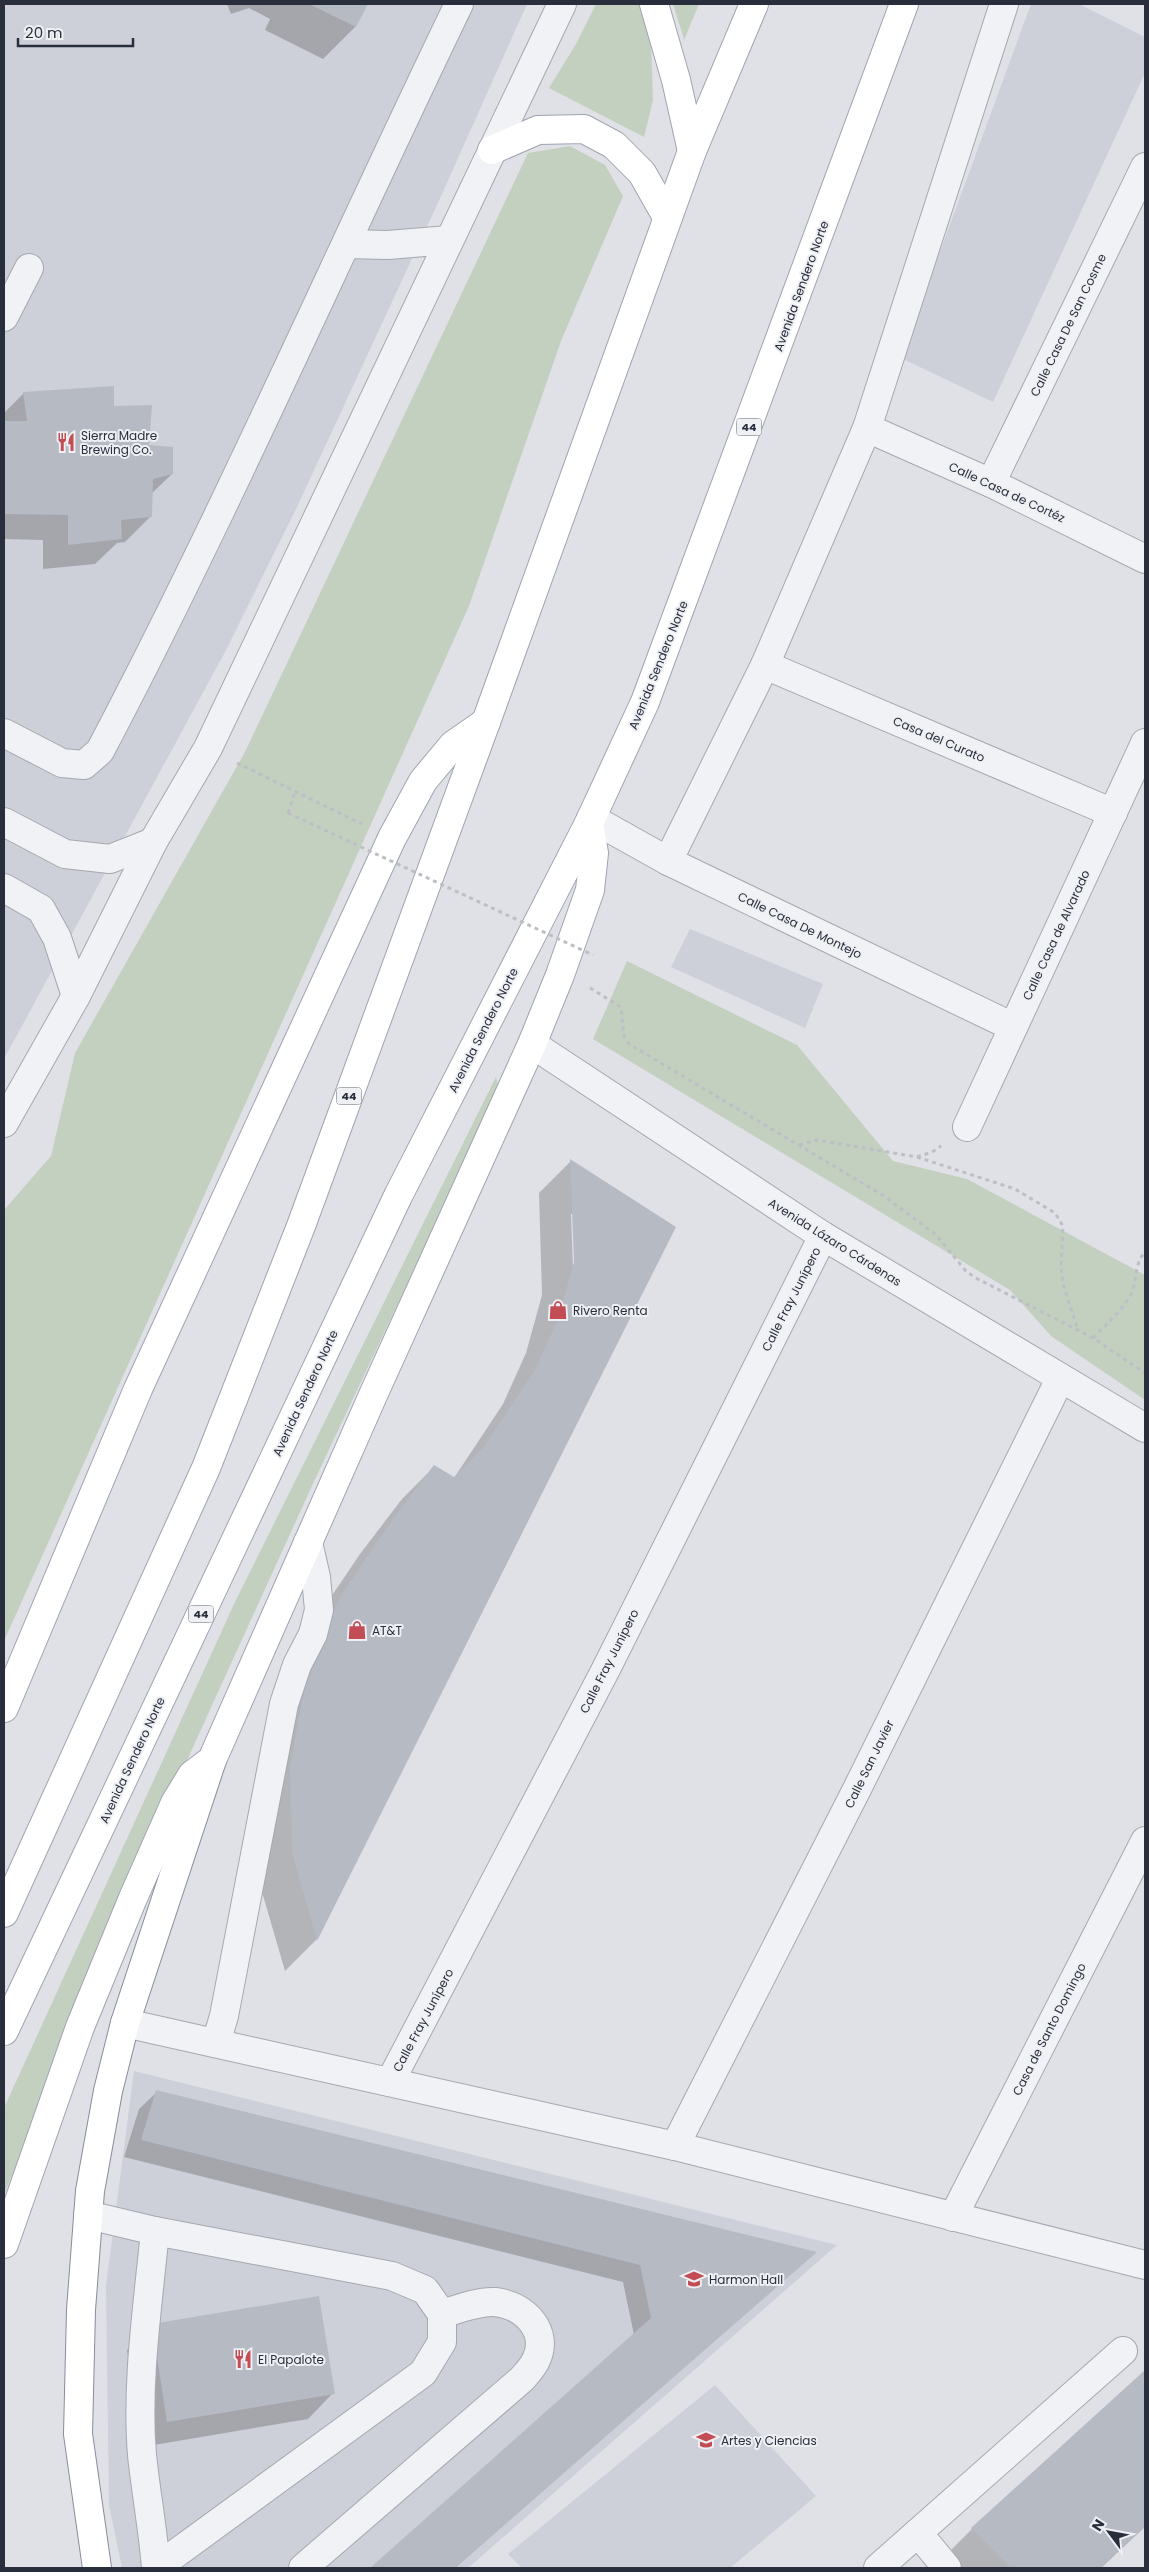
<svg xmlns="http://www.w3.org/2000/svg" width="1149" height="2572" viewBox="0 0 1149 2572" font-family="Poppins,sans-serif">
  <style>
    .built { fill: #cdd0d8 }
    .green { fill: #c3d0c0 }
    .shadow { fill: #0003; fill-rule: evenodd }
    .building { fill: #b6bac3 }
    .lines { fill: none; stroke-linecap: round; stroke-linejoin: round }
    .minor-casing { stroke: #a5a8b0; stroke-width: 30 }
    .major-casing { stroke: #9fa4b1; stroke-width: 30 }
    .highway-casing { stroke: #878d9c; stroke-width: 30 }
    .path { stroke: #bdbfc5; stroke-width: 3; stroke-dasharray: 4 4; stroke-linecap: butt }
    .minor { stroke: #f1f2f5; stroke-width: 28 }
    .major { stroke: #fff; stroke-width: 28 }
    .highway { stroke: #fff; stroke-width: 28 }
    .path-bridge { stroke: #bdbfc5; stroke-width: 3; stroke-dasharray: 4 4; stroke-linecap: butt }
    .labels { text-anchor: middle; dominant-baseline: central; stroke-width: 4; stroke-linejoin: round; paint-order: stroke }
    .shield { fill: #eef0f4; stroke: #646873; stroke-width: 1 }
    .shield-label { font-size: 11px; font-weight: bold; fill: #292e3c }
    .street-label { font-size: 12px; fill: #292e3c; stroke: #eef0f4 }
    .poi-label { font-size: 12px; fill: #292e3c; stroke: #eef0f4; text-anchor: start }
  </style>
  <rect width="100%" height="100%" fill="#dfe1e7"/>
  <g class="built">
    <polygon points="4,4 527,4 442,194 297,507 225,652 4,1059"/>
    <polygon points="1031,4 1079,4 1145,37 1145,73 993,402 901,358"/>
    <polygon points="690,929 823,984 805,1028 671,967"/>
    <polygon points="134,2071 837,2245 468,2568 122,2568 109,2505 106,2286"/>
    <polygon points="715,2385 816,2496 730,2568 522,2568 508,2554"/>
  </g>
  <g class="green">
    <polygon points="596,4 639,4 651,44 653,100 644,137 549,88 576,44"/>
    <polygon points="673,4 699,4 684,40 684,39"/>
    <polygon points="570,146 605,165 623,196 561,341 469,606 4,1641 4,1210 51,1156 75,1053 245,752 528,153"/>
    <polygon points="627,961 797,1045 893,1161 967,1179 1145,1275 1145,1400 1051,1336 1010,1290 593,1039"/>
    <polygon points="496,1077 499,1089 311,1488 127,1892 4,2195 4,2108 235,1602"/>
  </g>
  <g class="shadow">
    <polygon points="227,4 367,4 355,27 323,59 265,30 270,19 249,8 231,14"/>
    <polygon points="24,393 113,407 172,474 151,494 151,516 125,542 117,543 95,564 43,569 43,540 4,539 4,413"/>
    <path d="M571 1161 674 1228 316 1940 285 1971 260 1885 308 1631 360 1554 402 1499 435 1466 454 1478 503 1404 526 1353 542 1295 539 1193ZM571 1214H573L575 1268 573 1269Z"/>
    <polygon points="157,2092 814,2253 455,2568 372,2568 634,2335 623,2282 124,2157 139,2109"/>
    <polygon points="152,2325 333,2393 308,2419 142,2447 127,2350"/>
    <polygon points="1145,2372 1145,2527 1101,2568 947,2568 940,2561 972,2529"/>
  </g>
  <g class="building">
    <polygon points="309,4 368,4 356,27"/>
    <polygon points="114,386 114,406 152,405 149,445 173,447 173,474 153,479 152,517 121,520 122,539 68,545 68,515 5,514 4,421 27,421 23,392"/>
    <polygon points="570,1159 676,1227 317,1941 292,1852 290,1767 307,1674 340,1597 392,1520 434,1465 454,1477 484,1447 535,1370 558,1319 574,1262"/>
    <polygon points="156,2090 817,2252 455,2568 370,2568 651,2318 640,2265 141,2140"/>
    <polygon points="319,2296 335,2394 167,2422 152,2324"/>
    <polygon points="1145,2370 1145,2526 1100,2568 1011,2568 971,2528"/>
  </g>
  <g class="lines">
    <g class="minor-casing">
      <g id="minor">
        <polyline points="346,244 388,245 449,240"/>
        <polyline points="4,317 29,268"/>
        <polyline points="867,428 991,483 1145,559"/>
        <polyline points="991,483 1145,167"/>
        <polyline points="765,665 1113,813"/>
        <path d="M4 733 62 763 84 765 100 751C229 506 339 252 459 4"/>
        <polyline points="591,818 668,861 1013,1027"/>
        <polyline points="4,822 65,854 110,859 153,842"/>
        <polyline points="668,861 765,665 867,428 1004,4"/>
        <polyline points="4,888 41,909 57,938 76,996"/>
        <polyline points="532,1044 823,1236 1145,1428"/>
        <polyline points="4,1123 76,996 153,842 208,748 562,4"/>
        <polyline points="967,1127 1145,743"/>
        <polyline points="125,2023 675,2146 1145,2265"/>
        <polyline points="216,2043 224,2016 284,1704 297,1665 313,1634 319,1610 316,1577 308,1542"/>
        <polyline points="390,2082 606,1669 823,1236"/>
        <polyline points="675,2146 858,1787 1060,1379"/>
        <path d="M88 2215 155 2231C148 2304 136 2382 142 2455 146 2493 153 2530 156 2568"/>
        <polyline points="953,2217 1145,1841"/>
        <polyline points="155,2231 392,2276 425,2290 442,2314 442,2342 423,2373 156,2568"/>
        <polyline points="918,2533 947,2568"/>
        <path d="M303 2568 522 2379C527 2373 533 2367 536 2360 550 2331 524 2305 495 2302 478 2301 458 2309 442 2314"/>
        <polyline points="878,2568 1123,2351"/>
      </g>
    </g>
    <g class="major-casing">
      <g id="major">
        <polyline points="654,4 676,80 692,151"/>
        <polyline points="492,150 538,130 584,129 614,145 642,173 667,217"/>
        <polyline points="4,1708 138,1389 392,838 423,781 453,745 486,722"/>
        <polyline points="4,1913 206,1468 301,1226 486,722 692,151 754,4"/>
        <polyline points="4,2031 398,1196 589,823 645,702 904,4"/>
        <polyline points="4,2244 80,2027 133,1898 175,1803 192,1775 212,1760 374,1393 532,1044 560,975 590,890 594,853 589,823"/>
      </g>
    </g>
    <g class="highway-casing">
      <polyline id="highway" points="97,2568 78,2434 81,2310 90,2191 108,2091 125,2023 212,1760"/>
    </g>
    <g class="path">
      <polyline points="237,763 362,824"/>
      <polyline points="288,813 295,792"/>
      <polyline points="590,988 621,1007 624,1037 629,1044 884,1196 935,1234 965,1270 974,1277 1093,1338 1145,1373"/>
      <polyline points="799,1145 817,1140 917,1157 1015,1189 1055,1213 1063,1226 1061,1267 1063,1284 1078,1330"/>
      <polyline points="917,1157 932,1152 941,1146"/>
      <path d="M1093 1338C1105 1325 1121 1312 1130 1296 1138 1282 1133 1265 1145 1252"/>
    </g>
    <use href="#minor" class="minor"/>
    <use href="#major" class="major"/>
    <use href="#highway" class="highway"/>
    <polyline class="path-bridge" points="288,813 593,955"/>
  </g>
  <defs>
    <g id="restaurant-bare" transform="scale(1.5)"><path d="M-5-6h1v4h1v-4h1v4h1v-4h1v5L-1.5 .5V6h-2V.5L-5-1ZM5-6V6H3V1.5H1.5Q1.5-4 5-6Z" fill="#c24d54" stroke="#eef0f4" stroke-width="2.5" paint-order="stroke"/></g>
    <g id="shop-bare" transform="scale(1.5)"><path d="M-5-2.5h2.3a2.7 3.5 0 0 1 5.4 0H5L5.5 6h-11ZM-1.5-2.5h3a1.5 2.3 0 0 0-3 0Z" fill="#c24d54" stroke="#eef0f4" stroke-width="2.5" paint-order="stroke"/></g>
    <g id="school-bare" transform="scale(1.5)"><path d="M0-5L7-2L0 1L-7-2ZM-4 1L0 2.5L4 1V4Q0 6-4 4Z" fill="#c24d54" stroke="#eef0f4" stroke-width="2.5" paint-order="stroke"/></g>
    <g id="university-bare" transform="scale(1.5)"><path d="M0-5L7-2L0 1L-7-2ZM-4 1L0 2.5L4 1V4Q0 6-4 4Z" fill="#c24d54" stroke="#eef0f4" stroke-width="2.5" paint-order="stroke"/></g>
  </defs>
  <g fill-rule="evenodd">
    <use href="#restaurant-bare" x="66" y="442"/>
    <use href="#shop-bare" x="558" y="1310"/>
    <use href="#shop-bare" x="357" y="1630"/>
    <use href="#school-bare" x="694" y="2279"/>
    <use href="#restaurant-bare" x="243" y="2359"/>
    <use href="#university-bare" x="706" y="2440"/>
  </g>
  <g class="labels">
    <g class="shield">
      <rect x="736.5" y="418.5" width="25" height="17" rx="4"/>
      <rect x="336.5" y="1087.5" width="25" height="17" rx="4"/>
      <rect x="188.5" y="1605.5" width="25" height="17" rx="4"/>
    </g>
    <g class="shield-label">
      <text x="749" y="427">44</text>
      <text x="349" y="1096">44</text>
      <text x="201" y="1614">44</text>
    </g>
    <g class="street-label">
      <text transform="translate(801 286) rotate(-70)">Avenida Sendero Norte</text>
      <text transform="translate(1068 325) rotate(-64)">Calle Casa De San Cosme</text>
      <text transform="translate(1007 492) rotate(25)">Calle Casa de Cortéz</text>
      <text transform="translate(658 665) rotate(-68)">Avenida Sendero Norte</text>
      <text transform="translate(939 739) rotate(23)">Casa del Curato</text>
      <text transform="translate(800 925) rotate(26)">Calle Casa De Montejo</text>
      <text transform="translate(1056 935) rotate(-65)">Calle Casa de Alvarado</text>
      <text transform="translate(483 1030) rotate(-63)">Avenida Sendero Norte</text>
      <text transform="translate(835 1242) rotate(32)">Avenida Lázaro Cárdenas</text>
      <text transform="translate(791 1299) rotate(-63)">Calle Fray Junípero</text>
      <text transform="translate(305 1393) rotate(-65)">Avenida Sendero Norte</text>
      <text transform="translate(609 1661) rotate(-63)">Calle Fray Junípero</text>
      <text transform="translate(132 1760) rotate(-65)">Avenida Sendero Norte</text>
      <text transform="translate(869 1764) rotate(-64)">Calle San Javier</text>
      <text transform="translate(423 2020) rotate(-62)">Calle Fray Junípero</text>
      <text transform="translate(1049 2029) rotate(-63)">Casa de Santo Domingo</text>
    </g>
    <g class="poi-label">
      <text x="81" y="435">Sierra Madre<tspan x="81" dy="14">Brewing Co.</tspan></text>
      <text x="573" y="1310">Rivero Renta</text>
      <text x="372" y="1630">AT&amp;T</text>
      <text x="709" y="2279">Harmon Hall</text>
      <text x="258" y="2359">El Papalote</text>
      <text x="721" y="2440">Artes y Ciencias</text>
    </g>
  </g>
  <rect width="1149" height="2572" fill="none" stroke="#292e3c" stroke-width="10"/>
  <g transform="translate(1109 2532) rotate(302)" stroke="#eef0f4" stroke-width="4" paint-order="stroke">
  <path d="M0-4L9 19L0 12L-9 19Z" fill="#292e3c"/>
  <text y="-8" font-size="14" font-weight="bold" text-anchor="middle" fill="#292e3c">N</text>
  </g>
  <path d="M18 38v8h115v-8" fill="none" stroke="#292e3c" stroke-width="2.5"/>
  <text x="25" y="38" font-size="15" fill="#292e3c" stroke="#eef0f4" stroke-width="4" paint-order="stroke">20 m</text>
</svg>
